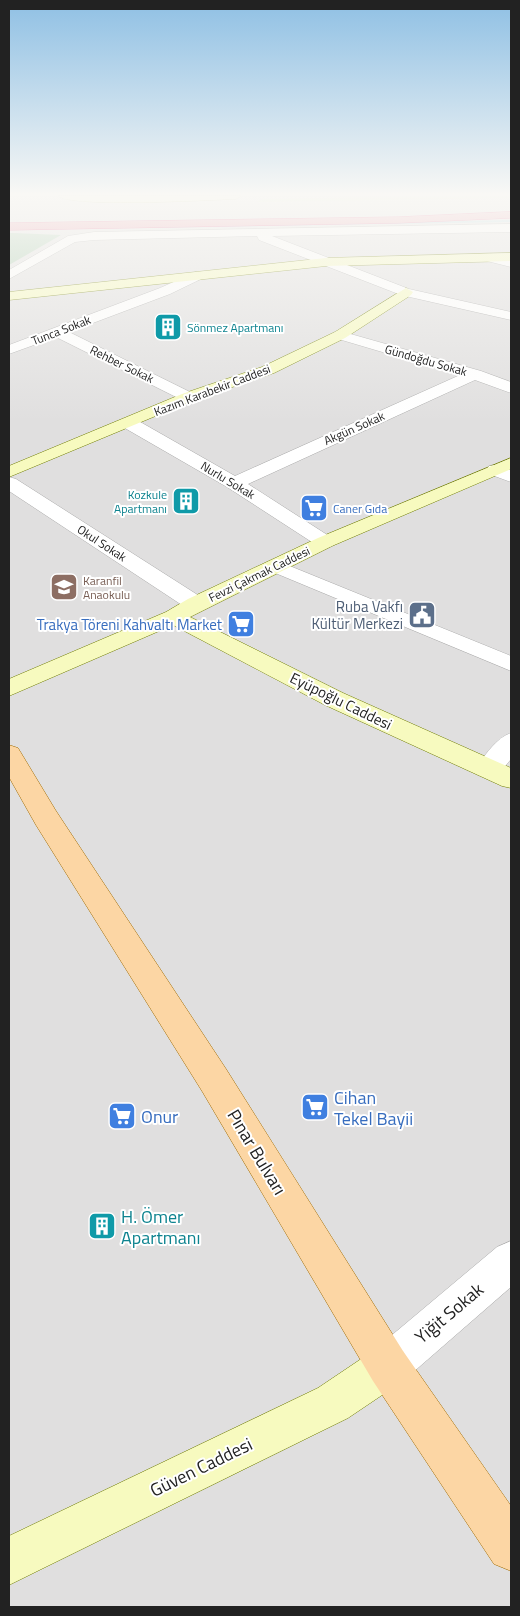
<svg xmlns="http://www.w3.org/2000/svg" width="520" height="1616" viewBox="0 0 520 1616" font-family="'Titillium Web',sans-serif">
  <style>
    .residential { fill: #e0dfdf }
    .grass { fill: #cdebb0 }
    .cemetery { fill: #aacbaf }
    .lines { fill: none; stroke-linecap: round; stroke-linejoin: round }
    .stream { fill: #aad3df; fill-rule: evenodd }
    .street-casing { stroke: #a9a9a9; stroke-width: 1 }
    .secondary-casing { stroke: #707d05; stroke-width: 1 }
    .primary-casing { stroke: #a06b00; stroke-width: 1 }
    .highway-casing { stroke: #dc2a67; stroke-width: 1 }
    .street { fill: #fff; fill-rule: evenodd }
    .secondary { fill: #f7fabf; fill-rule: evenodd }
    .primary { fill: #fcd6a4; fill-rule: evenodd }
    .highway { fill: #e892a2; fill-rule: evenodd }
    .labels { text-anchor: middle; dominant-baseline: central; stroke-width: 4; stroke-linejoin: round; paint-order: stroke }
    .far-culture-label { font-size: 12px; fill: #0d838f; stroke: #fff; text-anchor: start }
    .far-street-label { font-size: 12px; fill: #222; stroke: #fff }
    .far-shop-label { font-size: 12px; fill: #366cbe; stroke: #fff; text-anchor: start }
    .far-education-label { font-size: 12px; fill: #785e54; stroke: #fff; text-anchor: start }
    .service-label { font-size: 15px; fill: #4e5e75; stroke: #fff; text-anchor: end }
    .shop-label { font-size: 15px; fill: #366cbe; stroke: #fff; text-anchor: end }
    .street-label { font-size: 15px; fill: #222; stroke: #fff }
    .near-shop-label { font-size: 18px; fill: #366cbe; stroke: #fff; text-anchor: start }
    .near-street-label { font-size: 18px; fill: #222; stroke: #fff }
    .near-culture-label { font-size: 18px; fill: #0d838f; stroke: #fff; text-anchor: start }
  </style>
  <rect width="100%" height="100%" fill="#f2efe9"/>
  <rect class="residential" x="9" y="196" width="502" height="1411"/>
  <polygon class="grass" points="426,196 511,196 511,198 256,202 263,199"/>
  <polygon class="cemetery" points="9,233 14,233 61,235 9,265"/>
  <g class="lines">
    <polygon class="stream" points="511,220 511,222 149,228 147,227"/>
    <g class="street-casing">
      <g id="street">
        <polygon points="58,196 70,196 65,199"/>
        <polygon points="511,224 511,232 272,236 409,289 511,312 511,320 401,295 259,240 257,236 94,240 75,242 9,279 9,270 68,236 94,232"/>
        <polygon points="491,254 511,259 511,267 487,261 485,258"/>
        <polygon points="196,272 203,276 201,279 170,294 69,332 194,394 196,397 194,400 182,400 56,337 9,354 9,345 160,288"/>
        <polygon points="340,331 481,371 511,382 511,393 475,380 248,484 332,538 335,542 332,546 325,548 318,546 227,487 123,427 120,423 123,419 135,419 235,476 460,375 335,338 333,335 335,332"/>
        <polygon points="495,465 511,470 511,482 489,474 486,470 489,466"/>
        <polygon points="9,477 16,479 204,599 207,604 204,609 196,611 188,609 9,491"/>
        <polygon points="275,560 511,656 511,671 268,570 265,566 268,562"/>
        <path d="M511 733V759L498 775 489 778 480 775 476 769C484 756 496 738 511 733Z"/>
        <polygon points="511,1241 511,1287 403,1381 388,1387 373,1381 367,1366 373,1351 497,1247"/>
      </g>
    </g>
    <g class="secondary-casing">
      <g id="secondary">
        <path d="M59 196H241L236 199C210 200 71 208 59 196Z"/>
        <polygon points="511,253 511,261 326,266 9,300 9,292 326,258"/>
        <polygon points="406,288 413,292 411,295 345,338 274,373 194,400 9,477 9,466 182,394 262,367 335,332"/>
        <polygon points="511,458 511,469 332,546 190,617 343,693 511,768 511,788 502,786 325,705 173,625 9,696 9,679 166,612 188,599 318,538"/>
        <polygon points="388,1345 403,1351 409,1366 403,1381 348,1418 9,1585 9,1536 318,1388 373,1351"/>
      </g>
    </g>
    <g class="primary-casing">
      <polygon id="primary" points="9,745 18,748 56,811 226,1069 403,1351 511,1506 511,1571 494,1564 373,1381 202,1091 36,825 9,777"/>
    </g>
    <g class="highway-casing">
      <polygon id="highway" points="511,212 511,218 398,223 9,230 9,223 398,217"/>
    </g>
    <use href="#street" class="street"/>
    <use href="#secondary" class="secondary"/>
    <use href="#primary" class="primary"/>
    <use href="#highway" class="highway"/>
  </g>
  <linearGradient id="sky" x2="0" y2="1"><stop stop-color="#8fc0e4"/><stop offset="0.46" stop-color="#f9f8f5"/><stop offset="1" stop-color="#f9f8f5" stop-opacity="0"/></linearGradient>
  <rect width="520" height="422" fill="url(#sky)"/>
  <defs>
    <g id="building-square" transform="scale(1.4375)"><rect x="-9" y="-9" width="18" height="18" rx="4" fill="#0f9aa8" stroke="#fff"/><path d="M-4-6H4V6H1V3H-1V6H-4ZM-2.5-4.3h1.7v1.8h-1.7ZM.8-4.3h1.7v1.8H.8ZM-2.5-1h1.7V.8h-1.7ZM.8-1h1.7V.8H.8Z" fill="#fff"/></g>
    <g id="supermarket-square" transform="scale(1.4375)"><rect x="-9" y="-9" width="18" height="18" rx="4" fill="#3f7fe0" stroke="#fff"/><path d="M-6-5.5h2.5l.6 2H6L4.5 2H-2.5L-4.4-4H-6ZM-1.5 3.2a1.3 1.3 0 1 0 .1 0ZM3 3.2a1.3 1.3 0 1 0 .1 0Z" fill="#fff"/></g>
    <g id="school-square" transform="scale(1.4375)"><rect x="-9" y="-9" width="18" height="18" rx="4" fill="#8d6e63" stroke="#fff"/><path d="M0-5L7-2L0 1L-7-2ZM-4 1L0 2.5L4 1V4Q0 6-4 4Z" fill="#fff"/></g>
    <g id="civic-square" transform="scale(1.4375)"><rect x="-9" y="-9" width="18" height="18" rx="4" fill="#5c6f8a" stroke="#fff"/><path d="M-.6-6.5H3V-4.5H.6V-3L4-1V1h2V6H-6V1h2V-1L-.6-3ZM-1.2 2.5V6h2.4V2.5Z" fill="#fff"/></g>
  </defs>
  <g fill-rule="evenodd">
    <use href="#building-square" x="168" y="327"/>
    <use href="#building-square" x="186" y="501"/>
    <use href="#supermarket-square" x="314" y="508"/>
    <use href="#school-square" x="64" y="587"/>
    <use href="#civic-square" x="422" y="615"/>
    <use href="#supermarket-square" x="241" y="624"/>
    <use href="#supermarket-square" x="315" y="1107"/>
    <use href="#supermarket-square" x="122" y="1116"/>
    <use href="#building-square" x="102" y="1226"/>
  </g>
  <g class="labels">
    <g class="far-culture-label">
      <text x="187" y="327">Sönmez Apartmanı</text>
      <text x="167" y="494" text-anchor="end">Kozkule<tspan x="167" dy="14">Apartmanı</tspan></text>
    </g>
    <g class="far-street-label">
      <text transform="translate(61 330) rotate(-21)">Tunca Sokak</text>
      <text transform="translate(426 360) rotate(16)">Gündoğdu Sokak</text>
      <text transform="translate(122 364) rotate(26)">Rehber Sokak</text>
      <text transform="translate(212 390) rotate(-21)">Kazım Karabekir Caddesi</text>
      <text transform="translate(354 428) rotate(-24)">Akgün Sokak</text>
      <text transform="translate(228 480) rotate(31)">Nurlu Sokak</text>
      <text transform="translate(102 543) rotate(33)">Okul Sokak</text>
      <text transform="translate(259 574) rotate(-26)">Fevzi Çakmak Caddesi</text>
    </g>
    <g class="far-shop-label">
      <text x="333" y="508">Caner Gıda</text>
    </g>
    <g class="far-education-label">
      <text x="83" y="580">Karanfil<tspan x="83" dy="14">Anaokulu</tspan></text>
    </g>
    <g class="service-label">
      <text x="403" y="606">Ruba Vakfı<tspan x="403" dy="17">Kültür Merkezi</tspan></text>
    </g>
    <g class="shop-label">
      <text x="222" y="624">Trakya Töreni Kahvaltı Market</text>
    </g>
    <g class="street-label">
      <text transform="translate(341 701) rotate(26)">Eyüpoğlu Caddesi</text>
    </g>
    <g class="near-shop-label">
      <text x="334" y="1097">Cihan<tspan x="334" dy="21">Tekel Bayii</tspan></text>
      <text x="141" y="1116">Onur</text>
    </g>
    <g class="near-street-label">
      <text transform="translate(257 1152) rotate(59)">Pınar Bulvarı</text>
      <text transform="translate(449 1313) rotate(-40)">Yiğit Sokak</text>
      <text transform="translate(201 1467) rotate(-26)">Güven Caddesi</text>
    </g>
    <g class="near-culture-label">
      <text x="121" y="1216">H. Ömer<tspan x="121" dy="21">Apartmanı</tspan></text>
    </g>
  </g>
  <rect width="520" height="1616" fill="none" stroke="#222222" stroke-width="20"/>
</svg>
